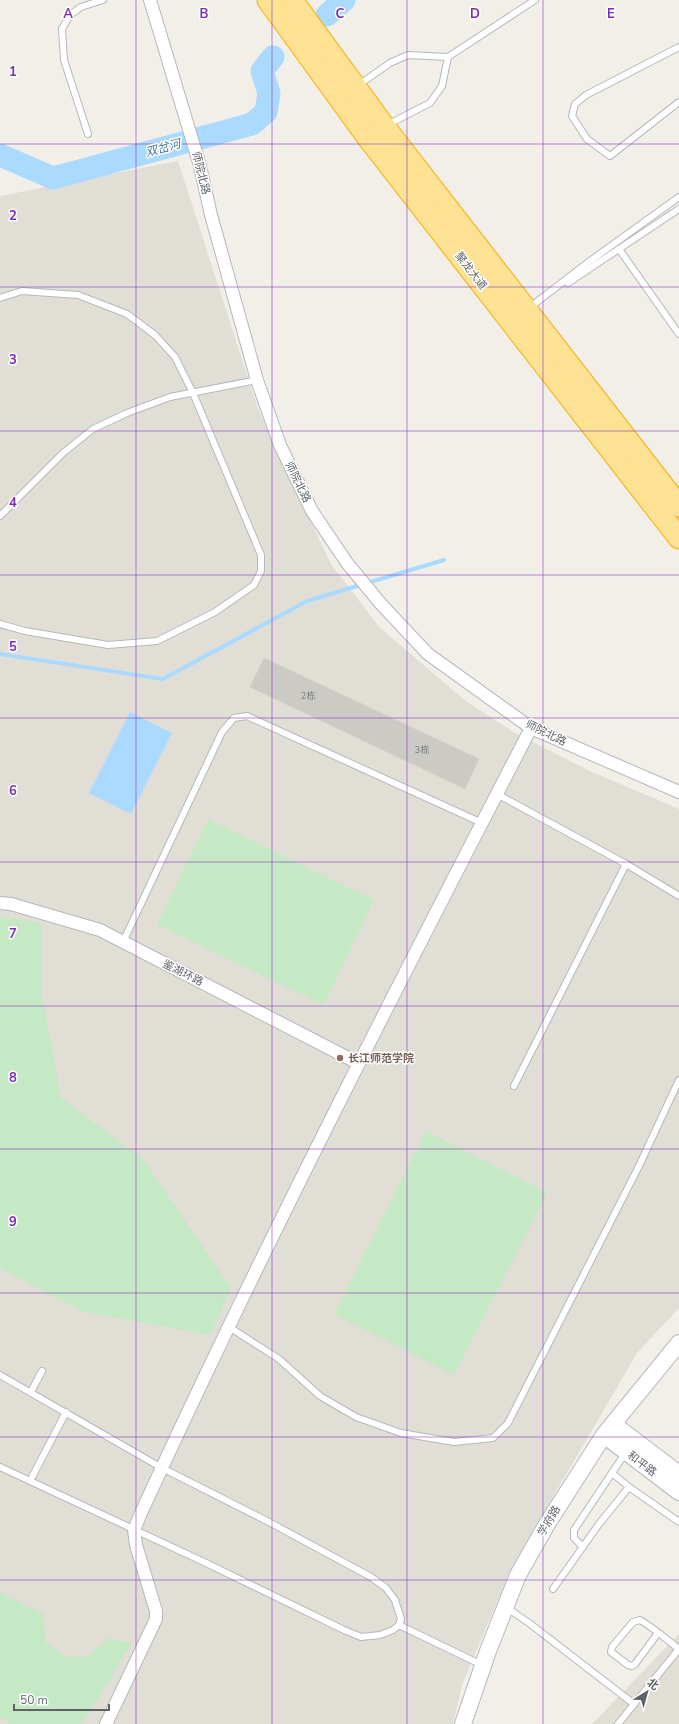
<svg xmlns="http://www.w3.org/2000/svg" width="679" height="1724" viewBox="0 0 679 1724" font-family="'Nunito Sans','Noto Sans SC',sans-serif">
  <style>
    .education { fill: #e1ded6 }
    .green { fill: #c5e8c5 }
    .water { fill: #aadaff }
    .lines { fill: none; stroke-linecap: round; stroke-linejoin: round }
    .stream { stroke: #aadaff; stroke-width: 4 }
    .river { stroke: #aadaff; stroke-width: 23 }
    .building { fill: #cccac5; stroke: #d6d1c6 }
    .lane-casing { stroke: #b5b8bc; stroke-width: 8 }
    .street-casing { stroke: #b5b8bc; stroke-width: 14 }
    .secondary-casing { stroke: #b6babf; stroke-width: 18 }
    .highway-casing { stroke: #f9ab00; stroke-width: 23 }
    .lane { stroke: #fff; stroke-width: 6 }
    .street { stroke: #fff; stroke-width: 12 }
    .secondary { stroke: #fff; stroke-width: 16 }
    .highway { stroke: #fde293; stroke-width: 21 }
    .grid { fill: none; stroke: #7b2cbf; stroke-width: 1; stroke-opacity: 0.55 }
    .education-dot { fill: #8d6e63; stroke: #fff; stroke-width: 1.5 }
    .labels { text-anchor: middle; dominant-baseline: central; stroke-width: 3; stroke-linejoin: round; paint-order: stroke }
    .number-label { font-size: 9px; fill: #7a7d7f }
    .street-label { font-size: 11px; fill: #5f6368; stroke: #fff }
    .education-label { font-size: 11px; font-weight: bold; fill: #785e54; stroke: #fff; text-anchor: start }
    .water-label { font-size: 12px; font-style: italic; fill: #4174aa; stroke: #fff }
    .grid-label { font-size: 13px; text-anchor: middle; font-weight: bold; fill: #7b2cbf; stroke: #fff; stroke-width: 3; stroke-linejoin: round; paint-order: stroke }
  </style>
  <rect width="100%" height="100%" fill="#f1efe8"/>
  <g class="education">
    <polygon points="178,161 258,409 331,564 380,628 466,701 515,733 592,772 679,809 679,1308 637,1353 511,1569 462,1685 453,1724 0,1724 0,196"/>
    <polygon points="679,1634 679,1724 592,1724"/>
  </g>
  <g class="green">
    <polygon points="208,819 374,900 324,1005 157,925"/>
    <polygon points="0,916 41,923 42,995 61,1098 143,1159 231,1288 210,1335 81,1311 0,1268"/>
    <polygon points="426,1131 547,1193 454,1375 334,1314"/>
    <polygon points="0,1593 44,1615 45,1642 67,1657 88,1656 109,1638 131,1644 86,1718 80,1724 13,1724 0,1718"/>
  </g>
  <polygon class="water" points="130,712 172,733 131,814 89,793"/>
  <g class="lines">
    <polyline class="stream" points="0,654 163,679 307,601 444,560"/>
    <g class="river">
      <polyline points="327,15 344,0"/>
      <polyline points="0,155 53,178 252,124 266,112 269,93 262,71 273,57"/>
    </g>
  </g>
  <polygon class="building" points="264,658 479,759 465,789 250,687"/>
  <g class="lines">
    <g class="lane-casing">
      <g id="lane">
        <polyline points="448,57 535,0"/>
        <polyline points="357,86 390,63 408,55 448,57 442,86 430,103 387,125"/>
        <polyline points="679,102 610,156 587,139 572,116 575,104 586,95 679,47"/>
        <polyline points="88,134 64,60 62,29 70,15 81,7 103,0"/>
        <polyline points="619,249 679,334"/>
        <polyline points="568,283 679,209"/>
        <polyline points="0,298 22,291 78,295 127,314 155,335 175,357 193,393 261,555 261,571 254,585 215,612 157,641 108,645 25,631 0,624"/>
        <polyline points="529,308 590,261 679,197"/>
        <polyline points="0,516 63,453 93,429 127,413 170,397 257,380"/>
        <polyline points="497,794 626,864 679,896"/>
        <polyline points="123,942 222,732 234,718 247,716 482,823"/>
        <polyline points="514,1086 626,864"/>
        <polyline points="229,1327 279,1359 320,1396 356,1417 401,1433 454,1442 493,1438 508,1423 639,1166 679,1080"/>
        <polyline points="0,1375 162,1468 267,1521 371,1577 386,1588 395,1600 401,1619 399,1625 393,1630 380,1635 361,1637 344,1630 204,1562 0,1467"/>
        <polyline points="31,1392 42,1371"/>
        <polyline points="612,1473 629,1487"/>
        <polyline points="30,1481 66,1412"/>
        <polyline points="583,1547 574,1538 574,1530 626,1452"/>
        <polyline points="553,1589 599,1524 629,1487 679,1522"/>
        <polyline points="507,1608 529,1623 634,1704"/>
        <polyline points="399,1625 482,1665"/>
        <path d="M658 1633 635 1664 632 1666 628 1665 611 1652 612 1647 633 1622 640 1620C654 1628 666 1639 679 1649"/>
        <polyline points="618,1724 679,1649"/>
      </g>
    </g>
    <g class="street-casing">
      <g id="street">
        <polyline points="150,0 200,166 211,215 257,380 280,445 312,511 347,563 381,604 428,654 531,728 679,792"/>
        <polyline points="0,903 11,904 100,930 358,1063"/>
        <path d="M106 1724 156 1619V1611L136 1545 134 1530 141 1513C263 1247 397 987 531 728"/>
      </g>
    </g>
    <g class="secondary-casing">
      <g id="secondary">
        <polyline points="613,1424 679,1474"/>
        <polyline points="604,1435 679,1492"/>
        <polyline points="463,1724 488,1651 518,1575 547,1524 604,1435 679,1343"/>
      </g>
    </g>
    <g class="highway-casing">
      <g id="highway">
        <polyline points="268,0 368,138 679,538"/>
        <polyline points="292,0 384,126 679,506"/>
      </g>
    </g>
    <use href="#lane" class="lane"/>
    <use href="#street" class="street"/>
    <use href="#secondary" class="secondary"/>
    <use href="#highway" class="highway"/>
  </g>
  <path class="grid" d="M136 0V1724M272 0V1724M407 0V1724M543 0V1724M0 144H679M0 287H679M0 431H679M0 575H679M0 718H679M0 862H679M0 1006H679M0 1149H679M0 1293H679M0 1437H679M0 1580H679"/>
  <circle class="education-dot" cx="340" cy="1058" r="4"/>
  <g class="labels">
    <g class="number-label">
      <text x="308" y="696">2栋</text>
      <text x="422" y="750">3栋</text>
    </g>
    <g class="street-label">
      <text transform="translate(201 173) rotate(76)">师院北路</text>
      <text transform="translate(471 271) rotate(52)">聚龙大道</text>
      <text transform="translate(298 482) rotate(64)">师院北路</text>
      <text transform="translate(546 733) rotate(26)">师院北路</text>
      <text transform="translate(183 973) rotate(27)">鉴湖环路</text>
      <text transform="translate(642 1464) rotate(37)">和平路</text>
      <text transform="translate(549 1521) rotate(-59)">学府路</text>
    </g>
    <g class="education-label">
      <text x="348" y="1058">长江师范学院</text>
    </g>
    <g class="water-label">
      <text transform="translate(163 148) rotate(-15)">双岔河</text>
    </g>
  </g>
  <g class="grid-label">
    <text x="68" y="18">A</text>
    <text x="204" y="18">B</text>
    <text x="340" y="18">C</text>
    <text x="475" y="18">D</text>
    <text x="611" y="18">E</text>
    <text x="13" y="76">1</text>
    <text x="13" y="220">2</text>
    <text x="13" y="364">3</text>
    <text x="13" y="507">4</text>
    <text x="13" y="651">5</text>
    <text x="13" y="795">6</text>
    <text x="13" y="938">7</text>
    <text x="13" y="1082">8</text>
    <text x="13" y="1226">9</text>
  </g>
  <g transform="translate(647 1692) rotate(37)" stroke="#ffffff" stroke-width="3" paint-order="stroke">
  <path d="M0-3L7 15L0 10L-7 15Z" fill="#5f6368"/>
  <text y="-6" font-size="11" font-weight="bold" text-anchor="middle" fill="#5f6368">北</text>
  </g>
  <path d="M14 1704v6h95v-6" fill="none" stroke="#5f6368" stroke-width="2"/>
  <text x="20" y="1704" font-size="12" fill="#5f6368" stroke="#ffffff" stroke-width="3" paint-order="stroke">50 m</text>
</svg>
